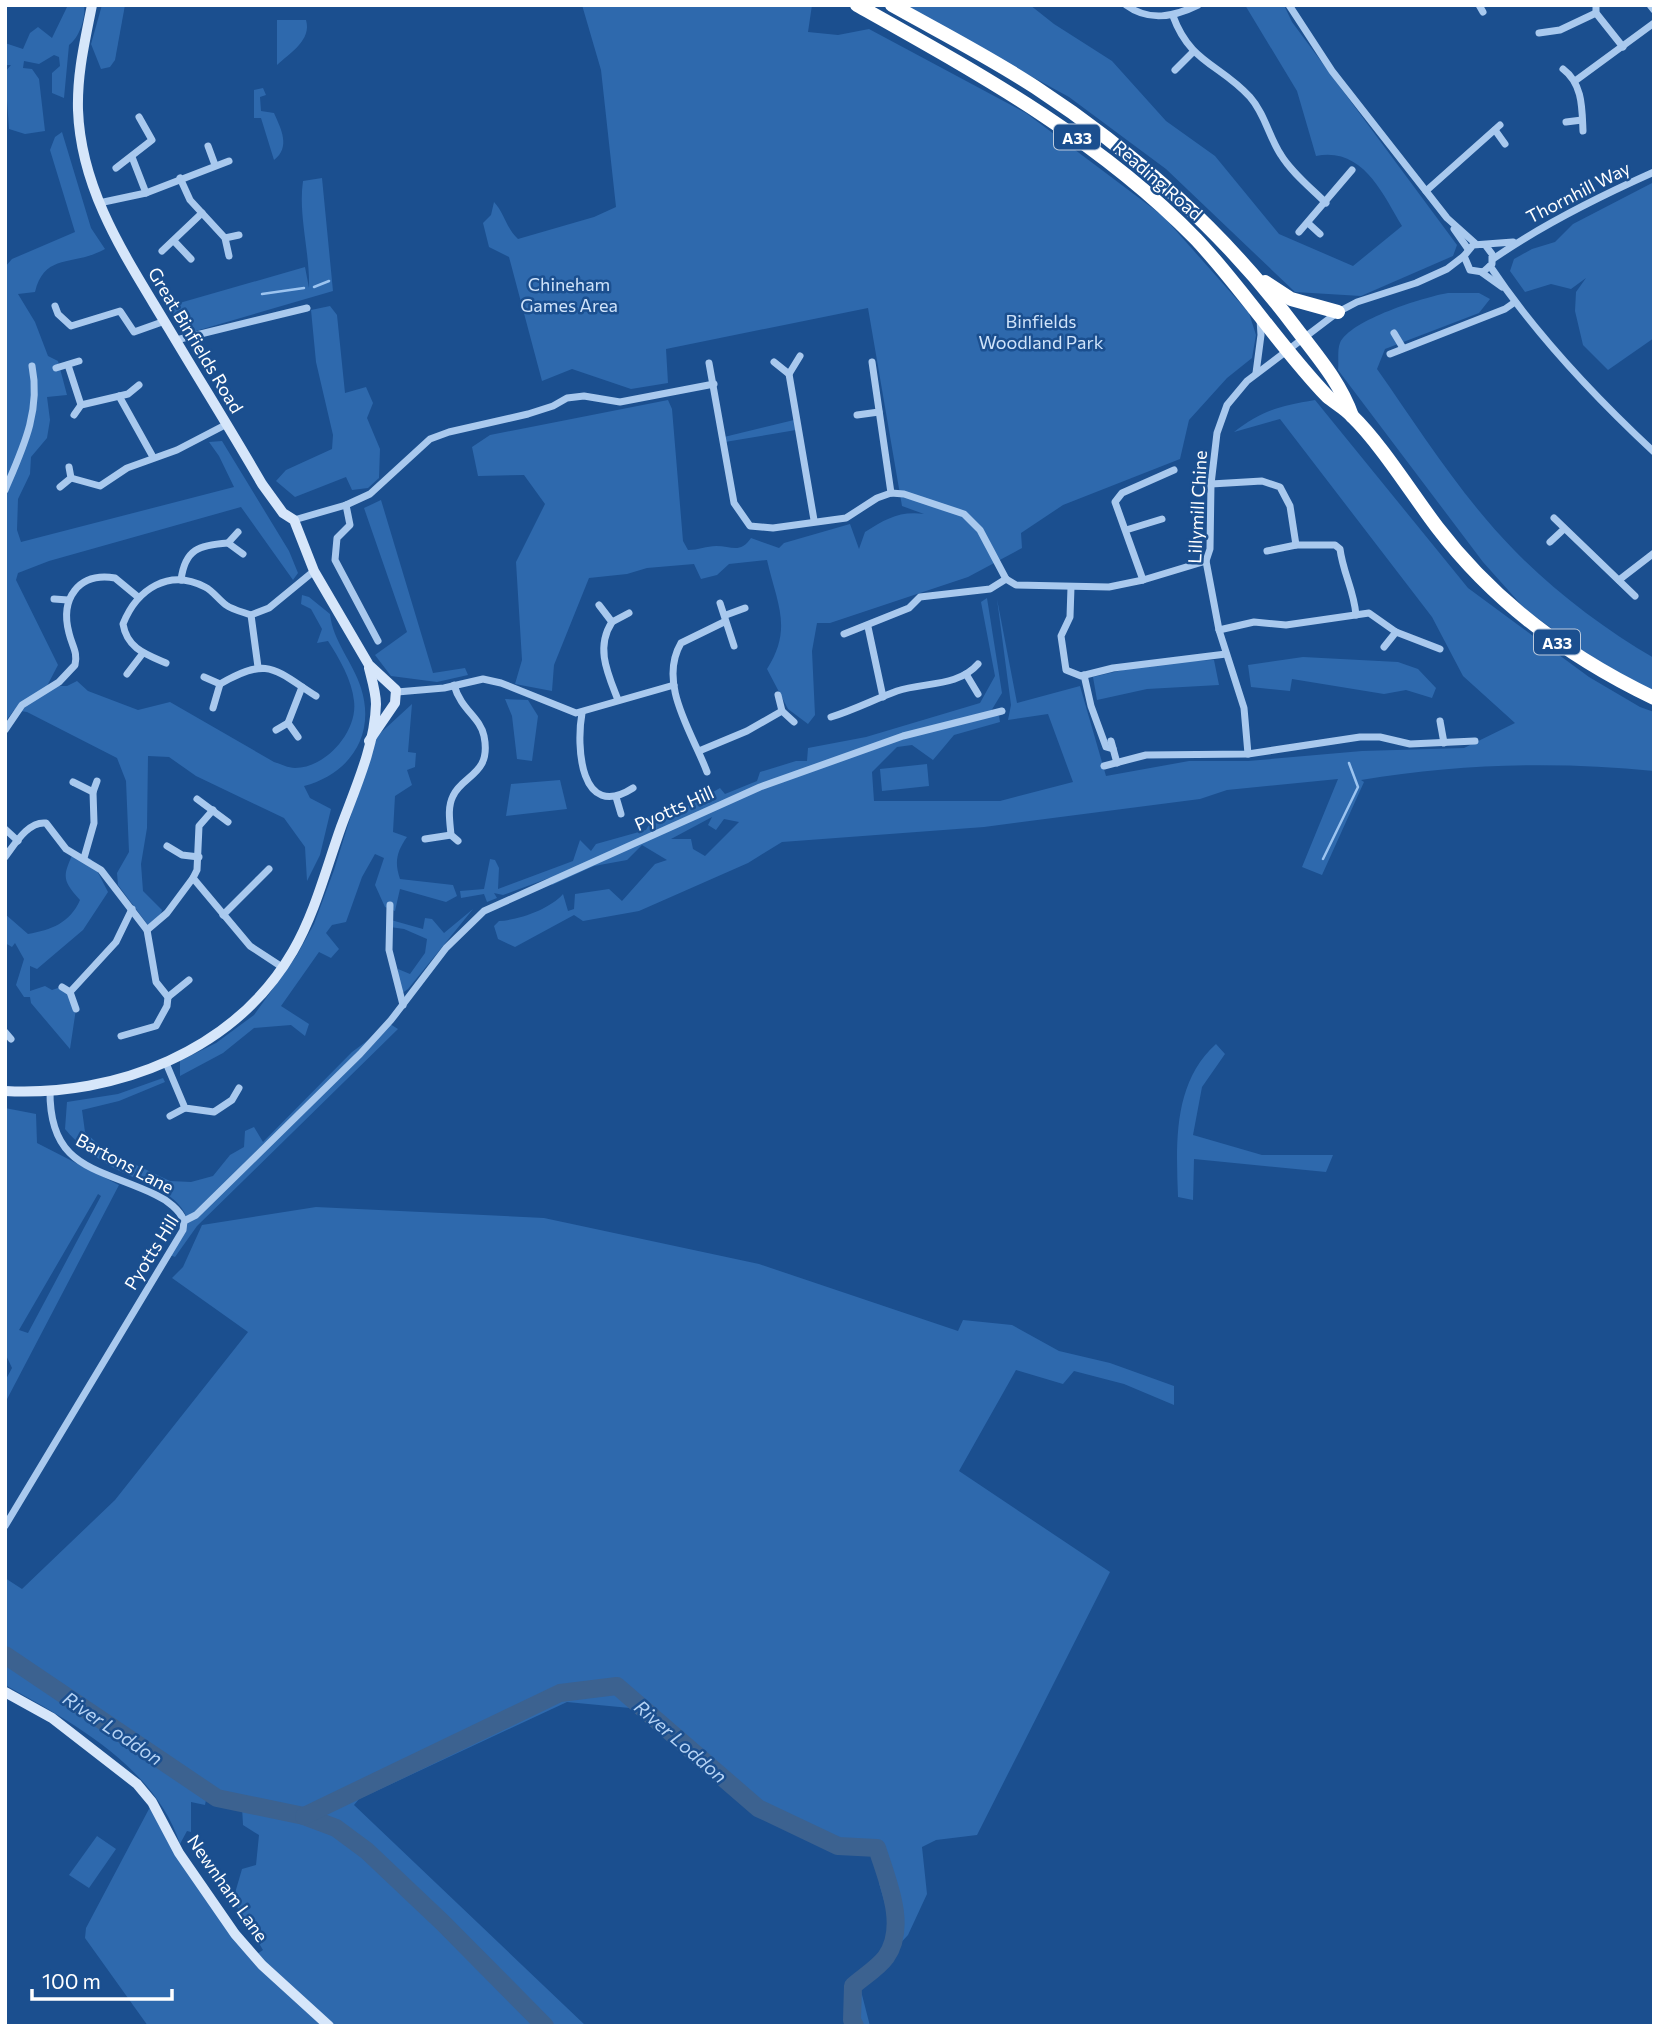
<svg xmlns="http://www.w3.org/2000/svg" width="1659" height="2031" viewBox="0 0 1659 2031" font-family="Commissioner,sans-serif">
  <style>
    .green { fill: #2e69ad; fill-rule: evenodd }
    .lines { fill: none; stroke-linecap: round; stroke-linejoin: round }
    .stream { stroke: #9cc4f0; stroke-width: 2.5 }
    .river { stroke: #3c6290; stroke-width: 18 }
    .street { stroke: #a9c9ee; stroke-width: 7 }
    .secondary { stroke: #d6e6fa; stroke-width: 10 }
    .highway { stroke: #fff; stroke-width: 14 }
    .labels { text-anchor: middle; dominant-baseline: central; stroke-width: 5; stroke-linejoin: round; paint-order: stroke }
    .shield { fill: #1b4f8f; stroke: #bbcadd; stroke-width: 2 }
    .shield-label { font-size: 16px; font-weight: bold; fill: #fff }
    .street-label { font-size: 18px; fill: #fff; stroke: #1b4f8f }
    .park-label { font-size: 18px; fill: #cfe3fa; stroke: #1b4f8f }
    .water-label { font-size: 19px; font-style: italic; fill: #b5d3f5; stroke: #1b4f8f }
  </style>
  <rect width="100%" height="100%" fill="#1b4f8f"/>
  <g class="green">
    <path d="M68 5H84C86 18 79 38 69 45L64 98 52 93V73L60 66 59 57 54 55 39 64 24 61 23 68 32 69 39 79 45 131 25 134 9 129 5 72 11 65H5V43L23 49 30 33 38 27 52 38Z"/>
    <polygon points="102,5 125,5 115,60 110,67 101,69 91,44"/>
    <path d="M582 5H812L808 32 838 35 869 29 1026 113 1163 216 1249 313 1256 335 1252 358 1227 378 1189 420 1180 459 1063 505 1021 533 1022 548 968 577 830 623H817L812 651 815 715 808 724 788 709 767 669C793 628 777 604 767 560L729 564 717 575 701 579 694 564 647 568 627 574 589 578 554 665 552 691 515 684 522 660 516 562 545 504 524 475 478 476 472 447 490 435 668 400 672 409 683 541 688 550C698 550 707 546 716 546 732 546 740 554 751 538L779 548 784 543 850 524 859 549 865 532C886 519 899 511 924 514L902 506 868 308 666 349 668 383 631 389 572 369 542 381 509 257 489 247 483 223 491 215 494 202C505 214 506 228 518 239L594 217 616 207 601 70Z"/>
    <path d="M901 5H1030L1054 24 1112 61 1166 121 1215 156 1279 234 1353 266 1402 226C1382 193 1363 147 1316 156L1297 91 1245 5H1284L1292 22 1457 245 1453 256 1361 296 1295 292 1166 169 1069 97Z"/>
    <path d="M277 20H306C312 40 290 53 277 65Z"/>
    <path d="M263 88 266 95 260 97 261 111 274 113C281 129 291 147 274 160L261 118H254V90Z"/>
    <path d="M62 132 91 228 105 249C73 267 45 252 35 292L18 294 35 322 48 356 58 361 67 395 47 397 50 420 47 438 31 457 30 474 18 499 17 530 21 542 234 487 219 456 209 442 222 441 289 551 298 573 293 580 241 507 49 561 18 573 16 580 58 665 47 686H67L77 681 88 691 138 710 170 702 274 762C281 764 288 768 295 768 326 768 358 731 354 701 352 680 339 658 328 641L317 643 322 629 311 609 301 604 302 595 309 597 330 614C333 642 353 662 361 688 376 735 350 774 304 786L310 798 331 809 320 855 307 881 305 847 284 818 196 776 169 757 148 756 147 828 141 864 143 891 162 910 159 922 148 925 118 885 117 873 129 852 126 781 117 758 27 712 14 710 5 722V267L12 259 75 232 50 150 55 137Z"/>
    <path d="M322 178 333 291 189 333 183 331 169 306 305 267 309 288C310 252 298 215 303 181Z"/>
    <polygon points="1654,182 1654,338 1608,370 1583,345 1575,311 1576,292 1586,278 1571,289 1551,284 1525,292 1510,271 1514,259 1532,249 1555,242 1573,224"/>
    <path d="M1448 293H1479L1490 299 1479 313 1385 349 1377 369C1420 430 1461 496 1514 550 1554 591 1604 629 1654 658V691L1603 666 1525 609 1483 562 1338 370C1339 362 1337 350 1340 343 1350 320 1424 297 1448 293Z"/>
    <polygon points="330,306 337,315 345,393 366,387 373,403 367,418 380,449 379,478 368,488 352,490 346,477 295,497 276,481 286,470 332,449 333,435 316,362 311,310"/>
    <path d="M1315 400 1468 588 1589 677 1640 707 1654 712V771C1556 761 1458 764 1361 780L1364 782 1322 875 1302 867 1338 779 1227 790 1200 799 984 827 782 842 748 863 639 911 583 921 574 915 515 947 498 939 494 926 499 921C519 920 550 909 563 894L568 911 574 909 575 894 609 889 622 901 655 864 667 860 642 845 627 860 594 866 552 885 549 878 503 895 494 893 497 898 487 902 484 894 461 898 460 891 484 889 490 859 495 860 499 868 498 889 573 861 580 840 591 851 596 844 646 830 652 819 692 804 720 788 725 794 757 781 760 772 796 761H807L808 748 866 737 980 703 995 676 981 602 987 598 1002 693 991 711 999 716 1000 722 954 735 933 760 912 745 897 747 872 772 874 801H1000L1073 782 1048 714 1008 720 1011 705 997 599 1017 703 1080 686 1106 776 1189 761H1248L1362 751 1464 748 1515 723 1463 676 1432 617 1280 419 1234 432C1263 410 1280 406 1315 400ZM712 817 708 825 716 830 724 819 739 822 705 856 693 849 691 839H671Z"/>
    <polygon points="794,420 796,430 725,442 724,437"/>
    <polygon points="381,500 433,673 465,668 468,675 437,682 391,676 375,655 407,632 364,508"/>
    <polygon points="1303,657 1398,662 1418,669 1436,688 1432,698 1406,690 1384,694 1292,679 1290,691 1251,687 1248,665"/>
    <polygon points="1214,660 1219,685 1147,689 1097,700 1093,677 1157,662"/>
    <polygon points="505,699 528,700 538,716 532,761 517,759 512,716"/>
    <path d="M412 704 408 752 416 753 415 767 407 770 412 785 395 796 393 832 407 837C397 851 394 862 400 879L453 885 457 896 446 902 400 889 395 911 385 907 375 885 384 858 375 854 362 877 346 922 332 925 326 933 339 949 331 958 319 952 281 1006 309 1024 305 1036 291 1025 254 1028 223 1053 180 1076V1061L216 1043 254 1015 297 955 314 924 334 870 375 738Z"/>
    <polygon points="927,764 929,786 882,791 880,769"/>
    <polygon points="560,780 567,809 506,816 511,784"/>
    <path d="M74 851 91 859 108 892 83 930 37 969 30 966V991L45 986 52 990 61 987 70 992 76 1009 70 1049 31 1003 30 997H24L16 985 24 959 15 943 12 947 5 943V914L28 934C51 930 70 923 80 900 61 879 63 876 74 851Z"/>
    <polygon points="473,909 408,989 401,994 396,981 398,969 410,974 425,953 427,939 404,929 390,927 391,920 423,929 425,918 432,919 444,933"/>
    <path d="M390 1024 398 1029 197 1226 175 1257 170 1255 187 1218C176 1189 136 1181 112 1167 95 1157 77 1144 65 1129L67 1102 118 1094 163 1078 165 1082 119 1101 82 1110 85 1132 115 1160 134 1164 170 1181 191 1182 213 1176 230 1155 244 1147 245 1131 254 1127 263 1142 352 1052Z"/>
    <path d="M1216 1044 1225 1054 1202 1087 1193 1135 1262 1155H1333L1326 1172 1194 1159 1193 1200 1178 1197C1176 1142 1173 1083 1216 1044Z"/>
    <path d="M5 1108 36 1114 37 1143 119 1185 5 1403V1381L12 1368 5 1353ZM98 1194 101 1196 28 1333 19 1330Z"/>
    <path d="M316 1207 544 1218 759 1264 958 1331 963 1320 1012 1325 1059 1351 1110 1363 1174 1386V1405L1124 1384 1074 1371 1063 1384 1016 1370 959 1471 1110 1572 977 1835 936 1840 922 1847 927 1894 908 1935 860 1987 870 2026H849L845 2019V1986L877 1958 892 1928 879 1883V1853L806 1837 710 1771 630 1708 567 1702 359 1799 354 1805 586 2026H148L85 1938 86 1928 150 1807 254 1956 263 1950 233 1900 242 1869 256 1865 259 1835 243 1825 242 1807 217 1798 206 1800 205 1805 191 1802V1832L187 1831 180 1844C155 1767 72 1722 5 1685V1578L22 1589 115 1500 248 1332 172 1278 183 1267 202 1225Z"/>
    <polygon points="97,1836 116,1849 89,1888 69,1875"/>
  </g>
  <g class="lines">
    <g class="stream">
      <polyline points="314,287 329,281"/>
      <polyline points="262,294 304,288"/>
      <polyline points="1323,859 1358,787 1349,763"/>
    </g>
    <g class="river">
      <polyline points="5,1655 217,1798 304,1816 336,1828 367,1851 442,1922 545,2026"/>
      <path d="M304 1816 560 1693 617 1686 758 1808 838 1846 877 1848C887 1880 908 1926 886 1957 878 1968 863 1977 853 1986L852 2020 855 2026"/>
    </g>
    <g class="street">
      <path d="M1126 5C1149 22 1174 17 1198 5"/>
      <polyline points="1289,5 1332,71 1447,218 1476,244"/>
      <polyline points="1479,5 1483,12"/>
      <polyline points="1596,5 1596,13 1623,47"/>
      <polyline points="1650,5 1654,10"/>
      <path d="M1173 16C1190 63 1220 64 1250 97 1265 114 1269 137 1281 155 1292 173 1311 188 1326 203"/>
      <polyline points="1539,33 1560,30 1596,13"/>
      <path d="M1563 69C1583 84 1582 109 1583 131"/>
      <polyline points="1175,70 1192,53"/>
      <polyline points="1575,81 1654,23"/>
      <polyline points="1566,122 1582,120"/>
      <polyline points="1495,130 1505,144"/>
      <polyline points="208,146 215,165"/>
      <polyline points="132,157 146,193"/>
      <polyline points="116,168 152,140 139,117"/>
      <polyline points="180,178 190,200 225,238 229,256"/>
      <polyline points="1426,191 1500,125"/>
      <polyline points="99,203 146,193 229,161"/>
      <polyline points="1308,223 1320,234"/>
      <polyline points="1454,229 1468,249"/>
      <polyline points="1299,232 1352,170"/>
      <polyline points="225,238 239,235"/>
      <polyline points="174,241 191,259"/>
      <polyline points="1486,246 1492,254 1492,264 1483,272 1470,270 1464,256 1473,245 1513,242"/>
      <polyline points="162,251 202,213"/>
      <path d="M1493 259C1543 224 1598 197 1654 172"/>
      <path d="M1490 266C1536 335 1594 396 1654 452"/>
      <polyline points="1481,272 1502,287"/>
      <polyline points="55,306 58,314 71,326 120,311 134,332 165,321"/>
      <polyline points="1394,333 1403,348"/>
      <polyline points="176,340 307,308"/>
      <polyline points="1390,354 1505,309 1515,302"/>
      <polyline points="774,362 789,374 800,356"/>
      <polyline points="872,362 891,493"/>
      <polyline points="709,363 734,503 750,526 773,528 846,518 877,498 891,493 904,494 964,514 980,530 1006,579"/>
      <polyline points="68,365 81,405"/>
      <polyline points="56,368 79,361"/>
      <polyline points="1256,373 1261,335 1260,319"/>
      <polyline points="789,374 814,520"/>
      <polyline points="119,396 153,457"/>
      <polyline points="74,415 81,405 128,394 139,385"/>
      <polyline points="857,415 879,412"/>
      <polyline points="71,478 100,486 127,468 177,450 227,424"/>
      <polyline points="1211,484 1262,481 1280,487 1290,506 1296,545"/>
      <polyline points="60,487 71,478 69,467"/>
      <path d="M5 490C23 448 41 411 32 366"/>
      <polyline points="346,505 350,525 337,538 335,560 378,641"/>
      <polyline points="1554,518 1635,596"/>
      <polyline points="294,520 346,505 370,494 430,439 449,432 528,414 553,406 567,398 584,396 620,402 714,384"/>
      <polyline points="1126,530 1162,519"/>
      <polyline points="238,532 228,543 243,554"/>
      <polyline points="1550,542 1564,529"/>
      <path d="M1267 551 1296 545H1335L1340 549C1343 573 1354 590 1356 615"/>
      <polyline points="1006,579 1016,585 1109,587 1143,580 1206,561"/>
      <path d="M181 580C185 549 199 545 228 543"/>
      <polyline points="1143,580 1115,502 1122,493 1174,470"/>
      <polyline points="1619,580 1654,553"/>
      <polyline points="1071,587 1070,617 1061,636 1066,670 1081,676 1113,668 1226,654"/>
      <polyline points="54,599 68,600"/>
      <polyline points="720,603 734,646"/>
      <polyline points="599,605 612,622"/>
      <polyline points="251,615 269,608 314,571"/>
      <polyline points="726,615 745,608"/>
      <polyline points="868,627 883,697"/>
      <polyline points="1219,630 1254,622 1286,625 1369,613 1396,632 1440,649"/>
      <polyline points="844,634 909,608 920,597 990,589 1006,579"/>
      <polyline points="1384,647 1396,632"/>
      <path d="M166 663C145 654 127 648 123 624 137 589 169 568 205 587 213 591 218 599 226 605 233 610 243 612 251 615L258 667"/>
      <polyline points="127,674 143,653"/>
      <polyline points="966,674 978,694"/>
      <polyline points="1084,675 1091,706 1106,747 1113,749"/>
      <polyline points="204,677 220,684 213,708"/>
      <path d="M220 684C268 656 274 669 316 696"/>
      <path d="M454 685C461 710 480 717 484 736 492 775 462 775 453 796 447 808 450 822 451 835L458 841"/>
      <polyline points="397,692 444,688 483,679 501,683 576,713 674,685"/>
      <polyline points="778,695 782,711 794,722"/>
      <path d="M618 700C608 674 595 648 612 622L629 613"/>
      <path d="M582 713C576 746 580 822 633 788"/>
      <path d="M831 717C854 710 875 699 897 691 924 682 958 687 978 664"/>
      <polyline points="1440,721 1444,743"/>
      <polyline points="288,723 302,687"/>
      <path d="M5 730 22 705 59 682 75 665C78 652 72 646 69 633 60 599 78 572 115 578L138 597"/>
      <polyline points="276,730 288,723 298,737"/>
      <polyline points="1111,741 1117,763"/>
      <polyline points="699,751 747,731 782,711"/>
      <polyline points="1248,754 1244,708 1219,630 1206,561 1210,549 1211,484 1217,433 1227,405 1247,381 1338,312 1357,302 1416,283 1447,269 1464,256"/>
      <polyline points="1104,766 1146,755 1248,754 1360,737 1380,737 1410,744 1475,741"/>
      <path d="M707 772C693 734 657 684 681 643L724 622"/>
      <polyline points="73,782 93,792"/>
      <polyline points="616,797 621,814"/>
      <polyline points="197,799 228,822"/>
      <polyline points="5,829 18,841"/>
      <polyline points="425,839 451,835"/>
      <polyline points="167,846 182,855 199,857"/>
      <path d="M5 857C15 844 28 821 46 823L66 849 101 870 147 930 167 913 193 878 250 946 282 967"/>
      <polyline points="84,858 94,823 93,792 97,781"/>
      <polyline points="193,878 197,870 199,826 213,810"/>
      <polyline points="390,905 389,950 403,1005"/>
      <polyline points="223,915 269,869"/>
      <polyline points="62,987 70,992 76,1009"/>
      <polyline points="70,992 116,942 132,909"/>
      <polyline points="168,997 189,980"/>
      <polyline points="5,1032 11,1039"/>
      <polyline points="121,1036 156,1026 167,1006 168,997 156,982 147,930"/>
      <polyline points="166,1063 185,1108 214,1112 232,1100 239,1088"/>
      <path d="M50 1090C49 1169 97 1167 156 1195 167 1200 180 1210 184 1221"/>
      <polyline points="170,1116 185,1108"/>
      <polyline points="184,1221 196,1215 360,1054 391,1020 446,948 484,911 760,787 903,736 1002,711"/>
      <polyline points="5,1526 183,1230 184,1221"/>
    </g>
    <g class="secondary">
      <path d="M92 5C85 41 77 73 78 110 81 193 128 260 169 329 200 381 232 432 262 484L283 513 294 520 314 571 369 665 396 690 395 703 369 741"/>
      <path d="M5 1091C116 1097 235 1051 293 951 315 913 326 869 341 827 355 789 375 745 376 704 376 693 372 680 369 668"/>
      <polyline points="5,1692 52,1718 137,1784 152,1802 179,1853 235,1934 262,1965 329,2026"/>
    </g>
    <g class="highway">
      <path d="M857 5C978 73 1099 139 1196 239 1243 289 1280 347 1327 396 1335 403 1345 408 1352 416 1381 444 1412 494 1437 527 1495 603 1568 657 1654 698"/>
      <path d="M892 5C940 32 989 57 1035 87 1133 151 1225 233 1295 327 1317 356 1340 382 1352 416"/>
      <polyline points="1265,282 1291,299 1338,312"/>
    </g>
  </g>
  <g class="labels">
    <g class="shield">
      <rect x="1054" y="124.5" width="46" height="25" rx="5"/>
      <rect x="1534" y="629.5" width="46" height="25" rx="5"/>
    </g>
    <g class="shield-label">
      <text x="1077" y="137">A33</text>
      <text x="1557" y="642">A33</text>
    </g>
    <g class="street-label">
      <text transform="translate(1158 180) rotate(41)">Reading Road</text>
      <text transform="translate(1578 192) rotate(-27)">Thornhill Way</text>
      <text transform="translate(196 340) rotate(59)">Great Binfields Road</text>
      <text transform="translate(1197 507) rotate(-87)">Lillymill Chine</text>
      <text transform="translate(674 808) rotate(-24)">Pyotts Hill</text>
      <text transform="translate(125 1163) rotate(28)">Bartons Lane</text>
      <text transform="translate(151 1252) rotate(-58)">Pyotts Hill</text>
      <text transform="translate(228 1888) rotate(55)">Newnham Lane</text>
    </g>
    <g class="park-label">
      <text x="569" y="284">Chineham<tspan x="569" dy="21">Games Area</tspan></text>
      <text x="1041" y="321">Binfields<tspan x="1041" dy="21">Woodland Park</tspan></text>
    </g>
    <g class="water-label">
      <text transform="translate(113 1728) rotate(34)">River Loddon</text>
      <text transform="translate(681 1741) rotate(41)">River Loddon</text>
    </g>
  </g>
  <rect width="1659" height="2031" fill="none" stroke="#ffffff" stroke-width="14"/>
  <path d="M32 1989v10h140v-10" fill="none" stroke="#ffffff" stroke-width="3.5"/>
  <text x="42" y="1989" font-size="21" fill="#ffffff" stroke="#1b4f8f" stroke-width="5" paint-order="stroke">100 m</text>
</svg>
